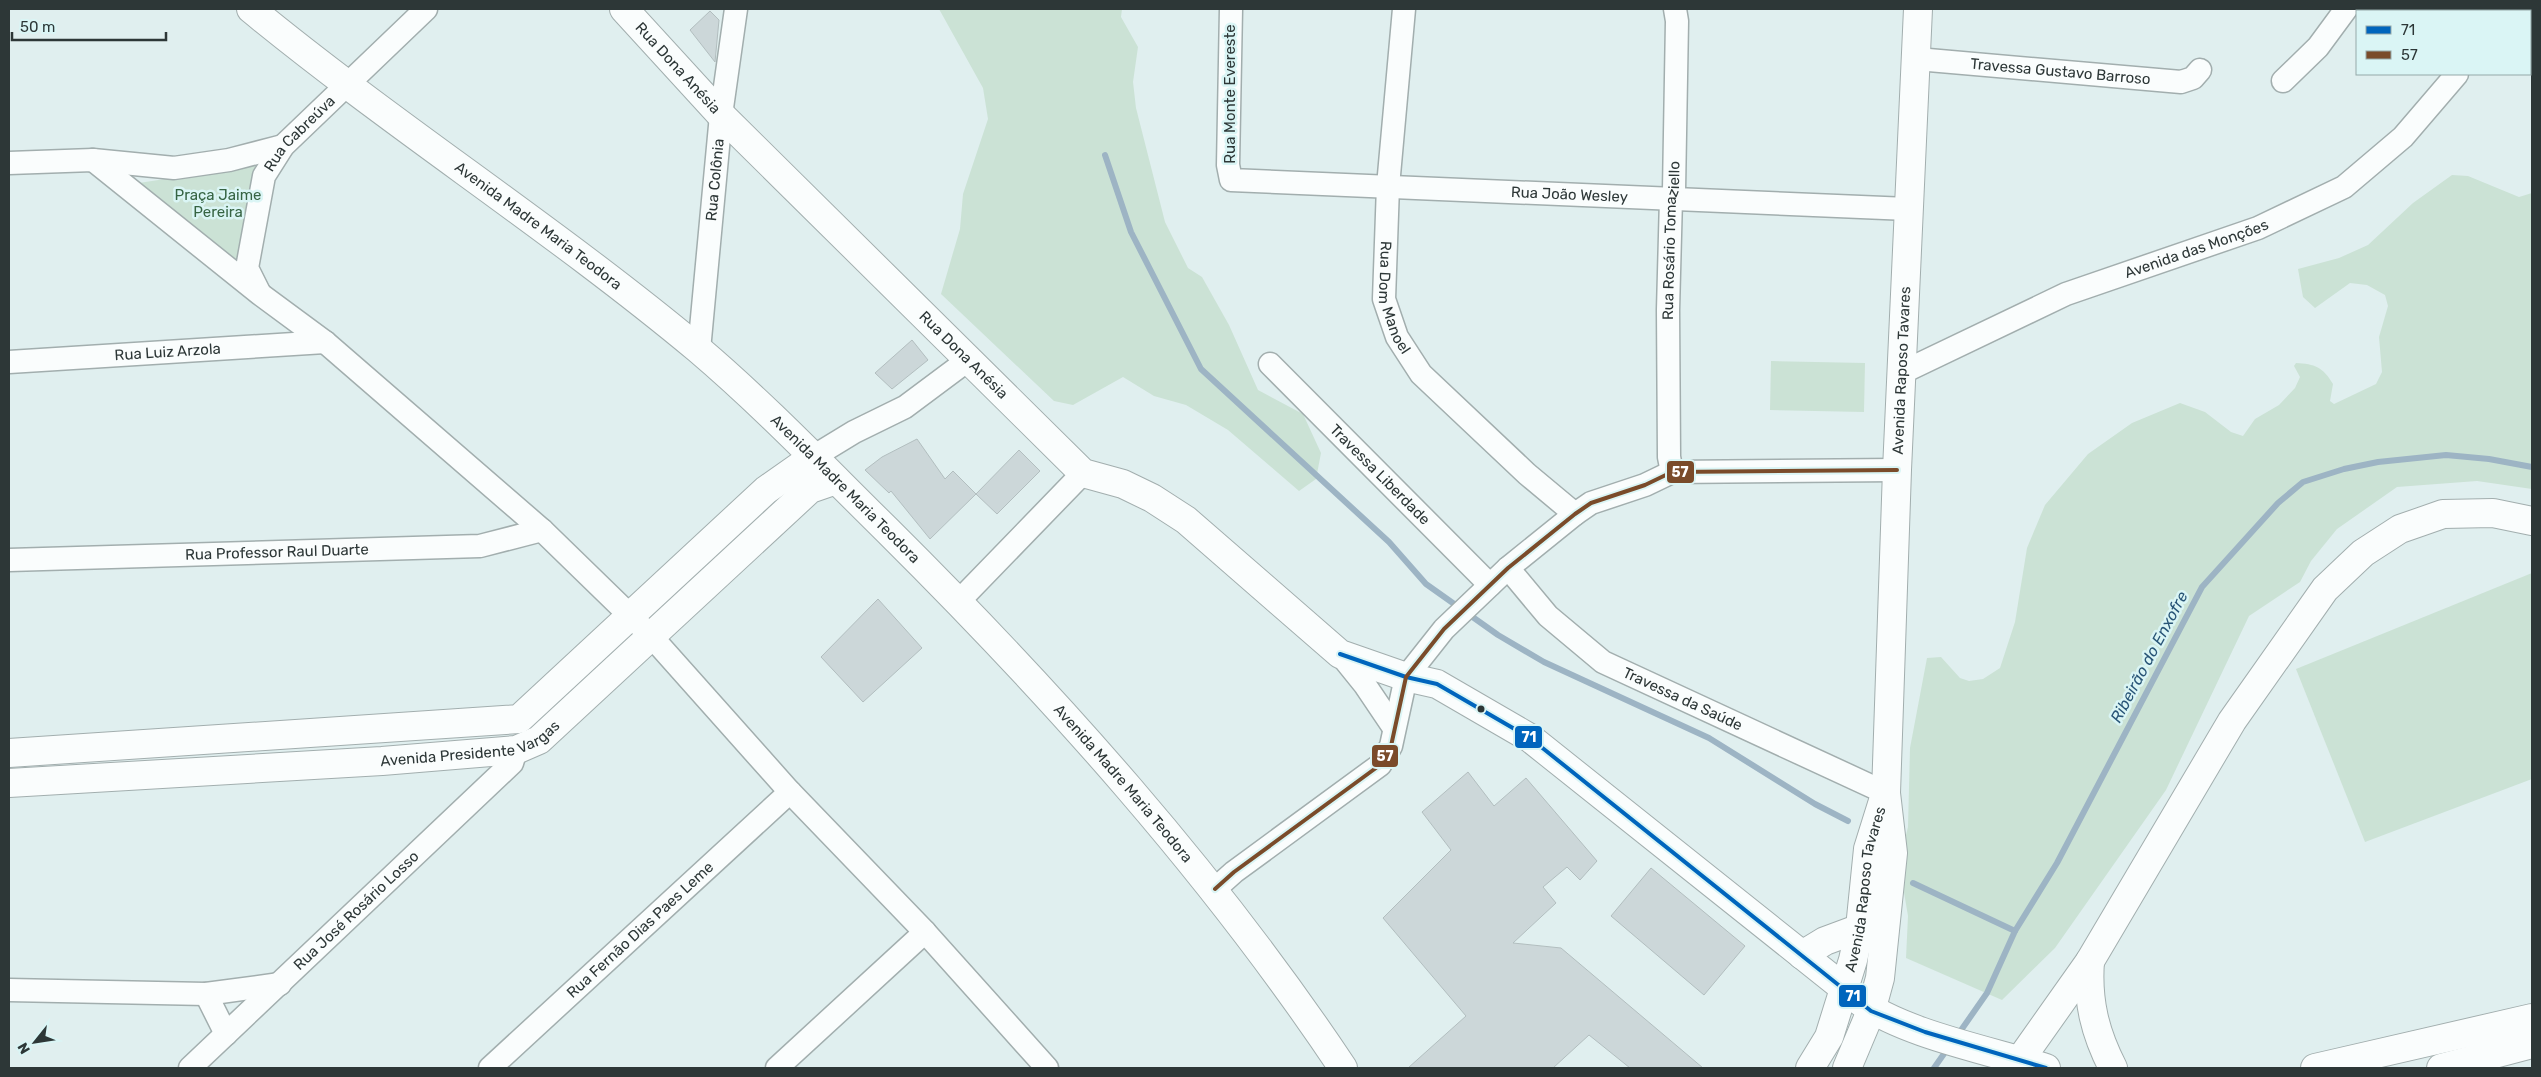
<svg xmlns="http://www.w3.org/2000/svg" width="2541" height="1077" viewBox="0 0 2541 1077" font-family="Rubik,sans-serif">
  <style>
    .green { fill: #cbe2d5 }
    .lines { fill: none; stroke-linecap: round; stroke-linejoin: round }
    .stream { stroke: #9db4c4; stroke-width: 6 }
    .building { fill: #ccd7d9; stroke: #b2bebf }
    .street-casing { stroke: #a2aeae; stroke-width: 25 }
    .secondary-casing { stroke: #a2aeae; stroke-width: 30 }
    .primary-casing { stroke: #a2aeae; stroke-width: 30 }
    .street { stroke: #fafdfd; stroke-width: 22 }
    .secondary { stroke: #fafdfd; stroke-width: 28 }
    .primary { stroke: #fafdfd; stroke-width: 28 }
    .bus-1-casing { stroke: #daf5f5; stroke-width: 8 }
    .bus-2-casing { stroke: #daf5f5; stroke-width: 8 }
    .bus-1 { stroke: #0065bd; stroke-width: 4 }
    .bus-2 { stroke: #7a4b2a; stroke-width: 4 }
    .bus-dot { fill: #2d3737; stroke: #daf5f5; stroke-width: 2 }
    .labels { text-anchor: middle; dominant-baseline: central; stroke-width: 5; stroke-linejoin: round; paint-order: stroke }
    .street-label { font-size: 15px; fill: #2d3737; stroke: #daf5f5 }
    .park-label { font-size: 15px; fill: #366443; stroke: #daf5f5 }
    .water-label { font-size: 16px; font-style: italic; fill: #295577; stroke: #daf5f5 }
    .line-badge { stroke: #daf5f5; stroke-width: 2 }
    .badge-label { font-size: 14px; text-anchor: middle; font-weight: bold; fill: #fff }
  </style>
  <rect width="100%" height="100%" fill="#e0efef"/>
  <g class="green">
    <polygon points="939,9 1122,9 1121,17 1138,47 1133,82 1136,108 1165,222 1188,268 1202,277 1229,325 1258,390 1303,414 1321,453 1316,479 1299,491 1228,430 1186,405 1154,396 1123,377 1073,405 1054,401 941,294 960,229 963,194 988,119 983,88"/>
    <polygon points="260,164 237,260 139,183"/>
    <path d="M2452 175 2468 176 2519 197 2532 193V489L2477 481 2397 487 2337 529 2311 561 2300 582 2249 616 2166 790 2055 948 2002 1000 1906 958 1908 916 1899 863 1908 827 1910 748 1927 658 1941 657 1960 678 1969 681 1983 679 2000 668 2015 622 2027 548 2045 505 2088 454 2132 423 2180 403 2205 412 2231 432 2243 436 2255 419 2279 405 2295 388 2300 377 2294 366 2296 363C2315 364 2323 367 2333 384L2330 401 2334 404 2376 384 2382 372 2379 337 2388 306 2385 295 2367 285 2350 283 2315 308 2303 297 2298 269 2339 258 2368 245 2413 203Z"/>
    <polygon points="1771,361 1865,363 1864,412 1770,410"/>
    <polygon points="2532,573 2532,779 2365,842 2296,669"/>
  </g>
  <g class="lines">
    <g class="stream">
      <polyline points="1105,155 1131,232 1201,369 1389,542 1426,584 1498,635 1544,662 1709,738 1815,804 1848,821"/>
      <polyline points="1913,883 2015,931"/>
      <polyline points="1957,1036 1987,993 2015,931 2057,863 2202,587 2278,503 2303,482 2344,469 2378,462 2446,455 2489,459 2532,467"/>
      <polyline points="1934,1068 1948,1048"/>
    </g>
  </g>
  <g class="building">
    <polygon points="710,11 719,20 715,62 690,30"/>
    <polygon points="912,340 928,360 892,389 875,373"/>
    <polygon points="917,439 945,479 953,471 976,494 930,539 891,491 889,493 865,470 882,457"/>
    <polygon points="1019,450 1040,471 997,514 976,494"/>
    <polygon points="878,599 922,648 863,702 821,657"/>
    <polygon points="1468,772 1494,806 1526,778 1597,861 1580,880 1567,867 1543,887 1556,903 1513,943 1561,948 1703,1068 1630,1068 1589,1035 1553,1068 1408,1068 1466,1016 1383,918 1451,850 1422,812"/>
    <polygon points="1651,868 1745,946 1704,995 1611,916"/>
  </g>
  <g class="lines">
    <g class="street-casing">
      <g id="street">
        <path id="s1" d="M1231 9 1228 165 1231 180 1908 209"/>
        <path id="s2" d="M1404 9 1388 186 1384 299 1397 337 1421 374 1527 474 1575 514"/>
        <polyline points="2518,11 2520,9"/>
        <path id="s3" d="M1917 59 2181 82 2193 78 2200 70"/>
        <polyline points="2283,81 2318,47 2346,9"/>
        <polyline points="93,160 260,294 325,342 542,530 651,636 790,792 925,932 1047,1068"/>
        <polyline points="9,163 93,160 174,168 229,160 283,146"/>
        <path id="s4" d="M259 292 247 268 264 176 283 146 426 9"/>
        <path id="s5" d="M699 350 721 115 736 9"/>
        <path id="s6" d="M9 362 325 342"/>
        <path id="s7" d="M1270 364 1490 585"/>
        <path id="s8" d="M1901 373 2066 294 2258 228 2344 187 2403 137 2457 74"/>
        <polyline points="813,457 854,432 905,407 968,360"/>
        <path id="s9" d="M1672 472 1669 457 1668 310 1671 198 1674 190 1677 21 1675 9"/>
        <path id="s10" d="M9 560 480 546 542 530"/>
        <path id="s11" d="M1508 568 1548 616 1603 662 1886 793"/>
        <polyline points="959,601 1083,473"/>
        <polyline points="1340,654 1365,685 1394,728"/>
        <polyline points="1215,889 1234,872 1380,765 1391,746 1406,677 1444,629 1508,568 1575,514 1591,503 1645,485 1672,472 1897,470"/>
        <polyline points="9,990 206,994 280,984"/>
        <polyline points="206,994 226,1034"/>
        <path id="s12" d="M190 1068 512 763 516 750"/>
        <path id="s13" d="M490 1068 790 792"/>
        <polyline points="777,1068 925,932"/>
      </g>
    </g>
    <g class="secondary-casing">
      <g id="secondary">
        <path id="s14" d="M251 9C396 128 554 229 698 349 764 405 825 469 887 530 1053 695 1213 873 1343 1068"/>
        <path id="s15" d="M624 9 721 115 1083 473 1123 484 1152 498 1186 520 1340 654 1406 677 1437 684 1530 738 1845 989"/>
        <polyline points="9,753 519,719 766,490 813,457"/>
        <path id="s16" d="M9 783 382 761 516 750 539 740 810 489 836 480"/>
        <path d="M2090 961C2087 1001 2095 1033 2113 1068"/>
        <polyline points="2020,1060 2090,961 2232,721 2325,589 2363,553 2400,529 2443,514 2493,513 2532,521"/>
      </g>
    </g>
    <g class="primary-casing">
      <g id="primary">
        <polyline points="1802,955 1825,941 1860,928"/>
        <path d="M1857 999C1899 1033 1992 1051 2046 1068"/>
        <path id="s17" d="M1810 1068 1829 1037 1853 960 1860 928 1868 849 1883 801"/>
        <path id="s18" d="M1847 1068 1871 1011 1880 978 1893 853 1886 793 1897 470 1918 9"/>
        <polyline points="2315,1068 2532,1018"/>
        <polyline points="2441,1068 2532,1044"/>
      </g>
    </g>
    <use href="#street" class="street"/>
    <use href="#secondary" class="secondary"/>
    <use href="#primary" class="primary"/>
    <g class="bus-1-casing">
      <polyline id="bus-1" points="1340,654 1406,677 1437,684 1530,738 1871,1011 1925,1032 2046,1068"/>
    </g>
    <g class="bus-2-casing">
      <polyline id="bus-2" points="1215,889 1234,872 1380,765 1391,746 1406,677 1444,629 1508,568 1575,514 1591,503 1645,485 1672,472 1897,470"/>
    </g>
    <use href="#bus-1" class="bus-1"/>
    <use href="#bus-2" class="bus-2"/>
  </g>
  <circle class="bus-dot" cx="1481" cy="709" r="4.5"/>
  <g class="labels">
    <g class="street-label">
      <text stroke="none"><textPath href="#s15" startOffset="80">Rua Dona Anésia</textPath></text>
      <text stroke="none"><textPath href="#s3" startOffset="144">Travessa Gustavo Barroso</textPath></text>
      <text transform="translate(1230 94) rotate(-90)">Rua Monte Evereste</text>
      <text stroke="none"><textPath href="#s4" startOffset="176">Rua Cabreúva</textPath></text>
      <text stroke="none"><textPath href="#s5" startOffset="171">Rua Colônia</textPath></text>
      <text stroke="none"><textPath href="#s1" startOffset="510">Rua João Wesley</textPath></text>
      <text stroke="none"><textPath href="#s14" startOffset="360">Avenida Madre Maria Teodora</textPath></text>
      <text stroke="none"><textPath href="#s9" startOffset="232">Rua Rosário Tomaziello</textPath></text>
      <text stroke="none"><textPath href="#s8" startOffset="321">Avenida das Monções</textPath></text>
      <text stroke="none"><textPath href="#s2" startOffset="291">Rua Dom Manoel</textPath></text>
      <text stroke="none"><textPath href="#s6" startOffset="159">Rua Luiz Arzola</textPath></text>
      <text stroke="none"><textPath href="#s15" startOffset="485">Rua Dona Anésia</textPath></text>
      <text stroke="none"><textPath href="#s18" startOffset="705">Avenida Raposo Tavares</textPath></text>
      <text stroke="none"><textPath href="#s7" startOffset="156">Travessa Liberdade</textPath></text>
      <text stroke="none"><textPath href="#s14" startOffset="765">Avenida Madre Maria Teodora</textPath></text>
      <text stroke="none"><textPath href="#s10" startOffset="268">Rua Professor Raul Duarte</textPath></text>
      <text stroke="none"><textPath href="#s11" startOffset="222">Travessa da Saúde</textPath></text>
      <text stroke="none"><textPath href="#s16" startOffset="465">Avenida Presidente Vargas</textPath></text>
      <text stroke="none"><textPath href="#s14" startOffset="1170">Avenida Madre Maria Teodora</textPath></text>
      <text stroke="none"><textPath href="#s17" startOffset="189">Avenida Raposo Tavares</textPath></text>
      <text stroke="none"><textPath href="#s12" startOffset="229">Rua José Rosário Losso</textPath></text>
      <text stroke="none"><textPath href="#s13" startOffset="204">Rua Fernão Dias Paes Leme</textPath></text>
    </g>
    <g class="park-label">
      <text x="218" y="195">Praça Jaime<tspan x="218" dy="17">Pereira</tspan></text>
    </g>
    <g class="water-label">
      <text transform="translate(2149 657) rotate(-62)">Ribeirão do Enxofre</text>
    </g>
  </g>
  <g class="line-badge">
    <rect x="1666" y="460" width="29" height="24" rx="5" fill="#7a4b2a"/>
    <rect x="1514" y="725" width="29" height="24" rx="5" fill="#0065bd"/>
    <rect x="1371" y="744" width="28" height="24" rx="5" fill="#7a4b2a"/>
    <rect x="1838" y="984" width="29" height="24" rx="5" fill="#0065bd"/>
  </g>
  <g class="badge-label">
    <text x="1680" y="477">57</text>
    <text x="1529" y="742">71</text>
    <text x="1385" y="761">57</text>
    <text x="1853" y="1001">71</text>
  </g>
  <rect width="2541" height="1077" fill="none" stroke="#2d3737" stroke-width="20"/>
  <rect x="2356" y="10" width="175" height="65" fill="#daf5f5" stroke="#95a9a9"/>
  <rect x="2366" y="26" width="25" height="8" fill="#0065bd" stroke="#95a9a9"/>
  <text x="2401" y="35" font-size="15" fill="#2d3737">71</text>
  <rect x="2366" y="51" width="25" height="8" fill="#7a4b2a" stroke="#95a9a9"/>
  <text x="2401" y="60" font-size="15" fill="#2d3737">57</text>
  <g transform="translate(35 1042) rotate(240)" stroke="#daf5f5" stroke-width="4" paint-order="stroke">
  <path d="M0-4L9 19L0 12L-9 19Z" fill="#2d3737"/>
  <text y="-8" font-size="14" font-weight="bold" text-anchor="middle" fill="#2d3737">N</text>
  </g>
  <path d="M12 32v8h154v-8" fill="none" stroke="#2d3737" stroke-width="2.5"/>
  <text x="20" y="32" font-size="15" fill="#2d3737" stroke="#daf5f5" stroke-width="4" paint-order="stroke">50 m</text>
</svg>
